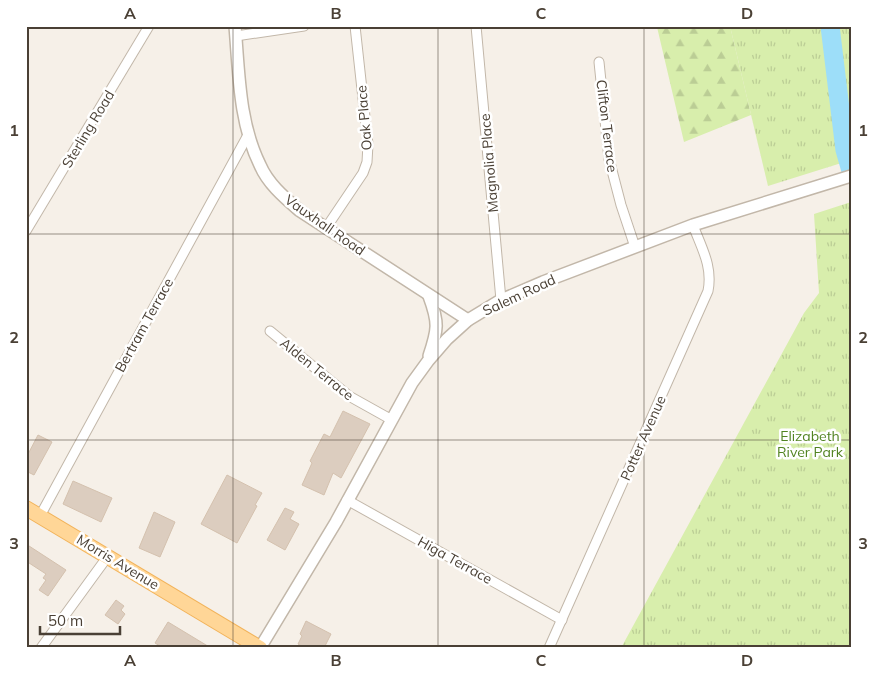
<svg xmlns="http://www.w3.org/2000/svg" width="877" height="674" viewBox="0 0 877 674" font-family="Mulish,sans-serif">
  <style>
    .forest { fill: url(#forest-firs) }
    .park { fill: url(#park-tufts) }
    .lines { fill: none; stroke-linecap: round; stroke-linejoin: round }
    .river { stroke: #9ddef9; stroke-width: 19 }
    .building { fill: #dccdbf; stroke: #d4c1ae }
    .minor-casing { stroke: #c2b7a9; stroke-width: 11 }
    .tertiary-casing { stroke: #c2b7a9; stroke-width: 14 }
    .primary-casing { stroke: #f2b35a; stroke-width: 16 }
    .minor { stroke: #fff; stroke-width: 9 }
    .tertiary { stroke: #fff; stroke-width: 11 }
    .primary { stroke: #ffd697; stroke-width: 14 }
    .grid { fill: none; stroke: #4a4035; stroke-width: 1; stroke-opacity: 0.55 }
    .labels { text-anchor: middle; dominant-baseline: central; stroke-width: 5; stroke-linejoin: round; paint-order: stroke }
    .street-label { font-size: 14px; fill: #4a4035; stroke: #fff }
    .park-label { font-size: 14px; fill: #518321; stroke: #fff }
    .neatline { fill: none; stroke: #4a4035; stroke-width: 2 }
    .grid-label { font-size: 16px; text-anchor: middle; font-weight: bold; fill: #4a4035 }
  </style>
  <defs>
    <pattern id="forest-firs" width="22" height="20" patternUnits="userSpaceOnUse" patternTransform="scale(1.25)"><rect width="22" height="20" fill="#d8eeac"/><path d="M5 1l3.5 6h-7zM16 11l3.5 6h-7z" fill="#bbcd95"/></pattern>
    <pattern id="park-tufts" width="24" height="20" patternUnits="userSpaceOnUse" patternTransform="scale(1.25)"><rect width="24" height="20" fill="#d8eeac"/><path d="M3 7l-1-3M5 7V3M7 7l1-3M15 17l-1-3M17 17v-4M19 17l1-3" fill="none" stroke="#bbcd95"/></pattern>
  </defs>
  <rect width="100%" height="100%" fill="#f6f0e8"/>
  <polygon class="forest" points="730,26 768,186 751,115 684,142 657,27"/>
  <g class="park">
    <polygon points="730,26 851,26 851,160 768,186"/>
    <polygon points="851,202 851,648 621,648 804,313 819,293 814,214"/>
  </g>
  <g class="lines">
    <polyline class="river" points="830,26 845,150 851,171"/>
  </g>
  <g class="building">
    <polygon points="343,411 370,424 341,478 333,473 324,495 302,485 312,463 310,461 324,434 330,437"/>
    <polygon points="38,435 52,442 34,475 26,471 26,458"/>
    <polygon points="227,475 262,493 255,505 257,506 237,543 201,524"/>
    <polygon points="73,481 112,498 101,522 63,504"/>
    <polygon points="285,508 294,512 290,519 299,524 285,550 267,540"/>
    <polygon points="154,512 175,522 160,557 139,548"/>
    <polygon points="26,544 66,570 48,596 39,590 46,580 43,578 46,574 26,561"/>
    <polygon points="116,600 124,606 121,610 125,614 118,624 105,615"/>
    <polygon points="306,621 331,634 324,648 305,648 298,644 302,636 300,634"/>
    <polygon points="168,622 211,648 163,648 155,643"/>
  </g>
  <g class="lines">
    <g class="minor-casing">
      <g id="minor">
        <polyline points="476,26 501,300"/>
        <polyline points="236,36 304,26"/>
        <polyline points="599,62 609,159 621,205 635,247"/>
        <polyline points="326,228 363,173 367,162 368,144 355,26"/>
        <polyline points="26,231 149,26"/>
        <polyline points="270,331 349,396 392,420"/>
        <polyline points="347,500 562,620"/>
        <polyline points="40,516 248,135"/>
        <polyline points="41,648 108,556"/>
        <path d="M549 648 708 291C713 266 701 247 693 225"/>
      </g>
    </g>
    <g class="tertiary-casing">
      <g id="tertiary">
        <path d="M235 26C239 73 239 123 260 165 268 184 285 198 300 211L468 320"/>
        <path d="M429 356C438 329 439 323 429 296"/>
        <polyline points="260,648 336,522 412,383 428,361 447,339 468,320 501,300 543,282 693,225 851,176"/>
      </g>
    </g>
    <g class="primary-casing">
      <polyline id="primary" points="26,508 260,648"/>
    </g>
    <use href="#minor" class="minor"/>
    <use href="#tertiary" class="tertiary"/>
    <use href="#primary" class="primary"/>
  </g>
  <path class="grid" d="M233 26V648M438 26V648M644 26V648M26 234H851M26 440H851"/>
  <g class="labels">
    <g class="street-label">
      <text transform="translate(364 118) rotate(-95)">Oak Place</text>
      <text transform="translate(607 126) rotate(83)">Clifton Terrace</text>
      <text transform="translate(88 129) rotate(-59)">Sterling Road</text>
      <text transform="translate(489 163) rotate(-95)">Magnolia Place</text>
      <text transform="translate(325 225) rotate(35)">Vauxhall Road</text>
      <text transform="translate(519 295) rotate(-25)">Salem Road</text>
      <text transform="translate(144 325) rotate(-61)">Bertram Terrace</text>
      <text transform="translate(317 369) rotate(39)">Alden Terrace</text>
      <text transform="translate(643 438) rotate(-66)">Potter Avenue</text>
      <text transform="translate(455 560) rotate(29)">Higa Terrace</text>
      <text transform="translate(118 562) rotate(31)">Morris Avenue</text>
    </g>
    <g class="park-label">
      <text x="810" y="436">Elizabeth<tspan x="810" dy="16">River Park</tspan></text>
    </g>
  </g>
  <rect width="877" height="674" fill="none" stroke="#ffffff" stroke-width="55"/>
  <path d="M40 626v8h80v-8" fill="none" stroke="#4a4035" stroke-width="2.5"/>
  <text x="48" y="626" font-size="15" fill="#4a4035" stroke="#ffffff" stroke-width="4" paint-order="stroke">50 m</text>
  <rect x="28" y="28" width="822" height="618" class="neatline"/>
  <g class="grid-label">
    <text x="130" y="19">A</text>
    <text x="336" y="19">B</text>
    <text x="541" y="19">C</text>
    <text x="747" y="19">D</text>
    <text x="14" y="136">1</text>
    <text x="863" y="136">1</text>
    <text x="14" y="343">2</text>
    <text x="863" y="343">2</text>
    <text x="14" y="549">3</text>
    <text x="863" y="549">3</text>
    <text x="130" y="666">A</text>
    <text x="336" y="666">B</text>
    <text x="541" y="666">C</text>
    <text x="747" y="666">D</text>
  </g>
</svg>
